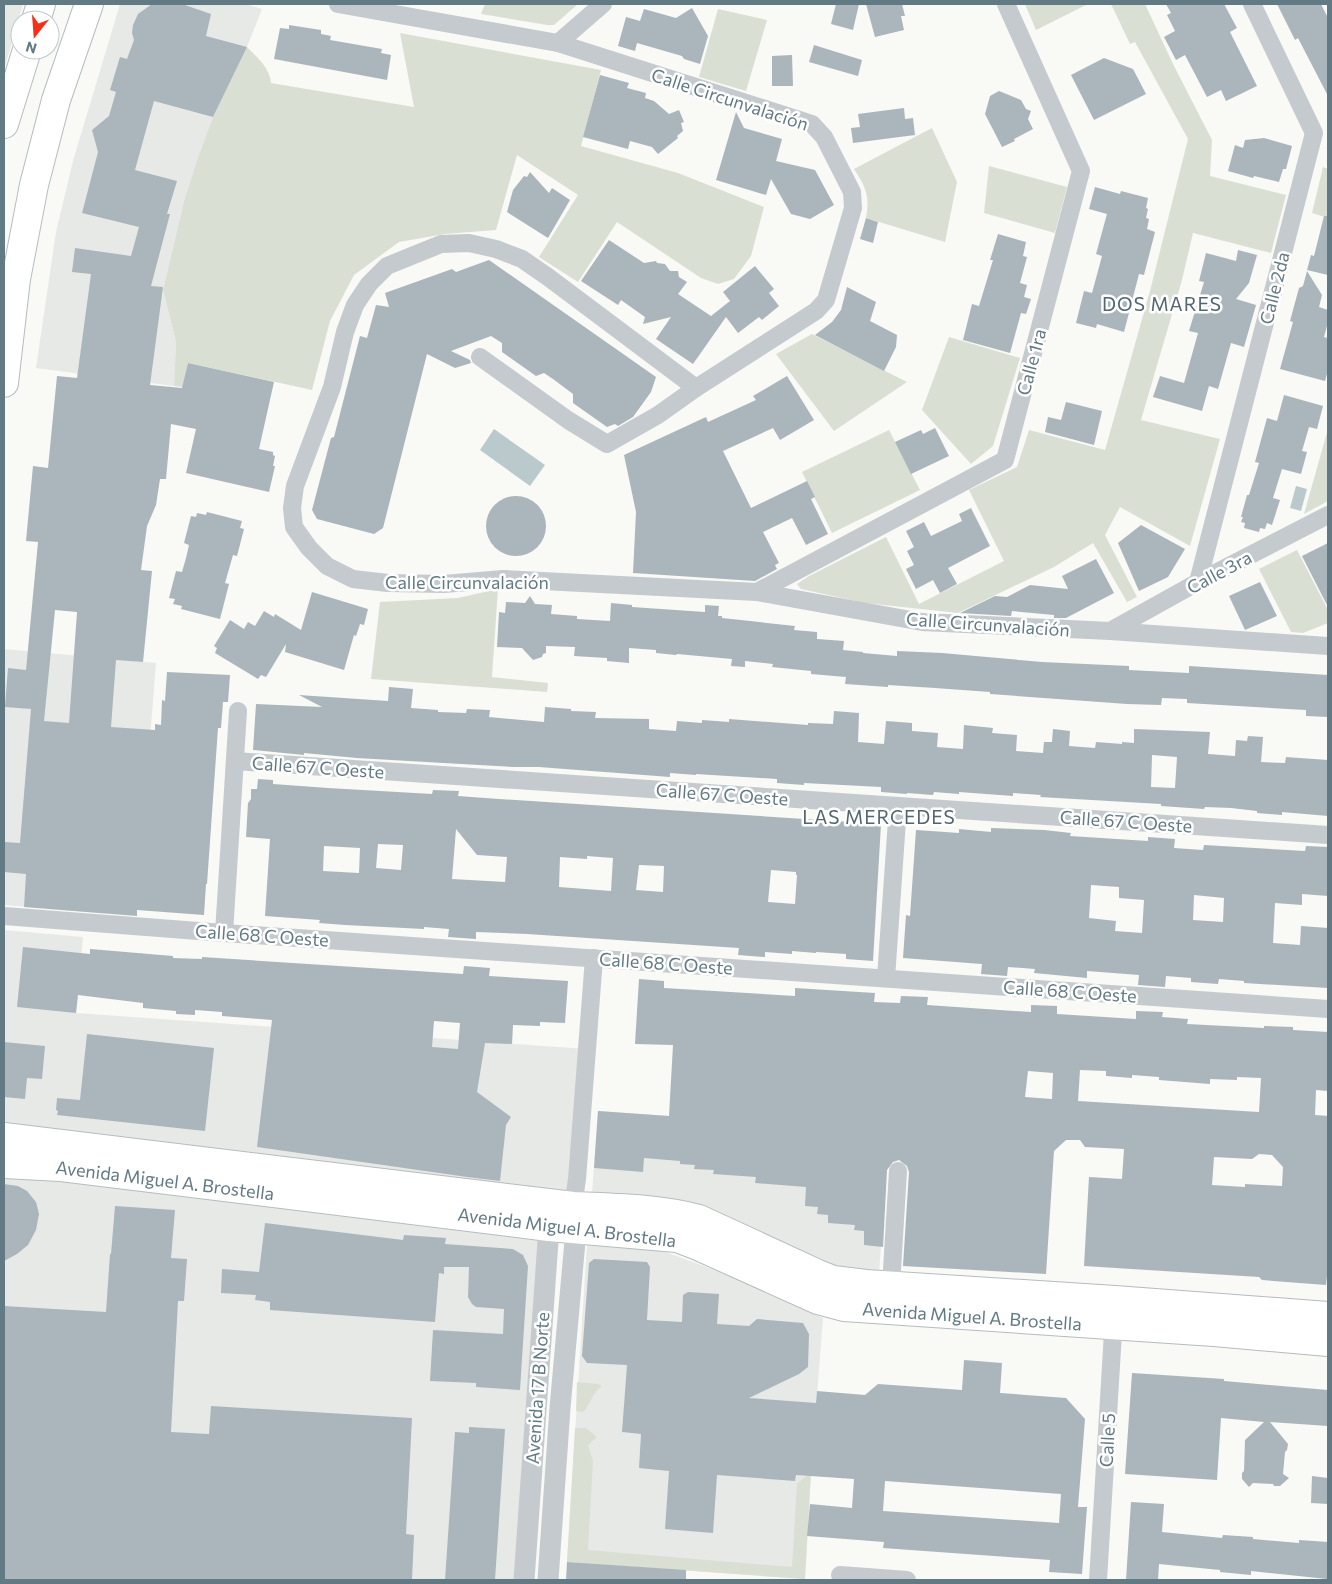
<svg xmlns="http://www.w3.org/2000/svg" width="1332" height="1584" viewBox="0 0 1332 1584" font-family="Commissioner,sans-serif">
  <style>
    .built { fill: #e7e9e7 }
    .green { fill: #dadfd4 }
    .water { fill: #bacacc }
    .building { fill: #aab6bb; fill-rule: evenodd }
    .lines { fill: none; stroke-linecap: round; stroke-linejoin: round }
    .primary-casing { stroke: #b5bcbf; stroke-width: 30 }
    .minor { stroke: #c4cacd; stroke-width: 18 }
    .tertiary { stroke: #c4cacd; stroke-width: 21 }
    .primary { stroke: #fff; stroke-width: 28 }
    .labels { text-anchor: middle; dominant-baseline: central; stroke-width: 5; stroke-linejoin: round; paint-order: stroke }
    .street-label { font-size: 18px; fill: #617a84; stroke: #fff }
    .neighbourhood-label { font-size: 19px; letter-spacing: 1px; fill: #53666f; stroke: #fff }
  </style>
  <rect width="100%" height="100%" fill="#f9f9f6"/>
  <g class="built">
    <polygon points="4,4 23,4 4,70"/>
    <polygon points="120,4 246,4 262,9 247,47 213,117 184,201 163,290 176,342 174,386 36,368 56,232 73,161"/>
    <polygon points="4,649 156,663 141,850 104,848 98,913 4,905"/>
    <polygon points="4,930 83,937 76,1013 587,1049 573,1206 65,1131 4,1125"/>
    <polygon points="598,1111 669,1116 886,1171 879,1275 847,1272 696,1205 592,1193"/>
    <polygon points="4,1164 549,1227 524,1580 4,1580"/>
    <polygon points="587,1244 660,1250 748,1282 823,1318 811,1472 805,1579 567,1562"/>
  </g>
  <g class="green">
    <polygon points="485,4 578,4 554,25 547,25 481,14"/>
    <polygon points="1025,4 1088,4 1036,30"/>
    <polygon points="1111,4 1145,4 1173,64 1212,140 1210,176 1286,195 1271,253 1193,233 1182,280 1141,420 1220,439 1190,546 1120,507 1105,535 1137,597 1127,602 1093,543 1054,567 958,613 865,603 801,589 797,584 809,576 886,537 919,604 1004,561 969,490 1017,467 1029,430 1105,450 1150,291 1188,139 1135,42 1130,44"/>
    <polygon points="718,9 767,20 746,91 699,77"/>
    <path d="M400 33 601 70 581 146 678 173 764 207 751 256 734 279 718 284 701 278 617 222 578 282 539 257 578 195 517 155 496 230 445 234 399 242 354 275 330 321 312 390 188 363 183 387 174 386 176 342 163 290 184 201 198 158 213 117 247 47C257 57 270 68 271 83L414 107Z"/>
    <path d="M932 128 957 182 945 242 866 218C870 197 866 187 854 169Z"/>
    <polygon points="989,166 1067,187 1055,233 984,213"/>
    <polygon points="1323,167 1328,169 1328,218 1312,213"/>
    <polygon points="812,334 907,382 834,431 776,354"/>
    <polygon points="949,337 1020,358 993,446 971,464 922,410"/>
    <polygon points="1328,429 1328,501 1304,514"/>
    <polygon points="889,430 920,490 832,533 802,472"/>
    <polygon points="1297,550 1328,610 1328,623 1303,633 1291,632 1259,569"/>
    <polygon points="498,589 492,677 548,683 547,692 371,679 380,602 458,598"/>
    <path d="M577 1382 598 1384 602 1386C590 1395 593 1402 583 1412L576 1411Z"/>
    <polygon points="575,1428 586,1428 597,1437 588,1445 593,1461 588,1550 792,1567 797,1484 811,1472 805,1579 567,1562"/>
  </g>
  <g class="water">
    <polygon points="494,429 545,465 530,486 480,450"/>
    <polygon points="1296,486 1307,489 1301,511 1290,508"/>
  </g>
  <g class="building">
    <path d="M152 4H182L211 14 206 36 247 47 213 117 154 101 135 170 177 181 167 214H170L151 286 163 287 150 385 182 388 188 363 274 382 259 449 273 452V455L275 456 273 466H275L269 492 186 473 196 429 171 424 166 479H160L156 505 147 526 141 570 152 571 143 662 116 660 111 727 155 730V724L161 725 162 700 165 701 167 672 230 675 228 702H223L221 728H218L207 884H206L204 915 137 910V916L24 907 26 874 4 872V842L20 843 31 709 5 707 8 668 26 670 38 542 26 541 33 466 48 468 57 376 77 378 91 274 72 272 75 248 131 256 139 227 82 213 98 152 92 130 109 116 116 92 110 90 120 57 127 59 134 40 132 33 133 25 138 14ZM55 610 77 612 69 723 44 721Z"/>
    <polygon points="836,4 859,4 853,30 831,24"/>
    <polygon points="866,4 902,4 905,16 901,16 904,30 875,37"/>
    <polygon points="1166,4 1224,4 1237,28 1230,32 1257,86 1226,101 1221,90 1207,97 1185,55 1176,60 1164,37 1175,31 1167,15 1171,13"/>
    <polygon points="1277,4 1321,4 1328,18 1328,96 1298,38 1295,40"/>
    <polygon points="692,8 708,36 700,64 684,59 682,56 637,43 635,51 618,46 626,17 640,21 644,9 676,18"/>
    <polygon points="289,25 321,30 321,34 331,36 330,40 382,49 381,53 391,55 387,80 274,59 280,28 289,29"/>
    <polygon points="814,45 862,60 858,76 809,62"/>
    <polygon points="792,55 793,86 772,86 772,56"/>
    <polygon points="1104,58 1133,69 1146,94 1094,120 1071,75"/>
    <polygon points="600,75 629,83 627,88 646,93 645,98 654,101 669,114 679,110 684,122 681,123 683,131 677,136 678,138 658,154 652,147 630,141 628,149 583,137"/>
    <polygon points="999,91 1021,100 1026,109 1031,111 1028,119 1033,129 1014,139 1015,141 1002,147 985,114 990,96"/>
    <polygon points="904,108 905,119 913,118 915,135 853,143 851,128 860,127 858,114"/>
    <polygon points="736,112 744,128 782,139 776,161 815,170 834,205 810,219 791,214 771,179 766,195 716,180"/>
    <polygon points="1264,138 1292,146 1286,169 1283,169 1279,182 1254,176 1253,178 1228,171 1235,145 1243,148 1245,140"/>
    <polygon points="530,172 549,193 552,188 570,200 548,238 507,212 513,190 524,176 527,177"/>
    <polygon points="1095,187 1120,194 1121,191 1148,198 1146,208 1148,209 1146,218 1149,219 1147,229 1155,232 1144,275 1139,274 1124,332 1097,324 1096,328 1076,323 1084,291 1092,293 1102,256 1096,254 1107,214 1089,209"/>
    <polygon points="1324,216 1328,216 1328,275 1307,270 1311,255 1314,256"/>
    <polygon points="866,218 878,222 873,243 860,239"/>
    <polygon points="998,234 1026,242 1023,256 1027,257 1020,283 1027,285 1024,297 1031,299 1026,314 1021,313 1010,353 963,340 972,304 979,306 993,260 990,260"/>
    <polygon points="609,240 644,263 656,261 657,263 665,264 670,271 678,271 679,277 687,282 678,294 711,316 730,301 723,292 755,266 774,289 769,293 779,306 762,320 759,317 738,333 726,317 693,364 656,339 671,317 643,324 645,317 621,300 618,305 581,281"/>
    <polygon points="1238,250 1257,255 1249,283 1236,299 1256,305 1244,347 1231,343 1218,389 1209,386 1202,411 1153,397 1160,376 1184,383 1198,333 1189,331 1204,282 1199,281 1206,253 1236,261"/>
    <polygon points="489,260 656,377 651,392 633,417 618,426 615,424 607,427 573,403 573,394 553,379 544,373 536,376 502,352 502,343 491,336 451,351 470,360 471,363 455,368 427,354 383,528 374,534 317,519 312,510 331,438 334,437 360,336 367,338 376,305 389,307 385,293 452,269 456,272"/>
    <polygon points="1307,271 1322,295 1319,307 1328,310 1328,322 1324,337 1328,338 1328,370 1325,381 1280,369 1293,322 1290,321 1299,288 1303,286"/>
    <polygon points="847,287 876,302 870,321 897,335 896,347 884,371 815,335 832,322 841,310"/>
    <polygon points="787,376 814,420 780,440 773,428 723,451 751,508 807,481 815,497 811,499 828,534 806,545 792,518 763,532 779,563 775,565 777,569 755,581 633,573 636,512 624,455 706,417 708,422 756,400 753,396"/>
    <polygon points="1284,395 1323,406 1317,429 1309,427 1302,451 1307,452 1301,474 1282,469 1273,498 1280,500 1272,525 1267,523 1265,529 1260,528 1259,532 1244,528 1245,523 1241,522 1243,517 1241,517 1247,495 1249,495 1259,463 1255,462 1267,418 1277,421"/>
    <polygon points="1066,402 1102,411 1094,445 1045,432 1048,417 1061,420"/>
    <polygon points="935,428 949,456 911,474 895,442 921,430 923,434"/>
    <circle cx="516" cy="526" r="30"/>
    <polygon points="971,508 990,546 948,568 957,584 940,593 933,580 916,589 906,569 914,565 907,551 914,547 906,531 924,522 931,536 962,521 959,514"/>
    <polygon points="207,512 242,521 240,528 244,529 237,556 233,555 225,583 229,584 220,619 181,609 182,606 173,604 175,599 169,598 176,571 182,572 186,558 189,545 184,543 191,516 196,517 197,513 206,515"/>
    <polygon points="1141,525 1185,549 1168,577 1139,591 1118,543"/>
    <polygon points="1328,543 1328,607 1302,556"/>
    <polygon points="1096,559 1114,593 1066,618 1054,618 1054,615 1012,611 1011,616 960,613 995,596 1007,597 1030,585 1068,589 1062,576"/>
    <polygon points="1260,582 1277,616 1245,630 1229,596"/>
    <polygon points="312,592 368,609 364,625 360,624 356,636 354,635 344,670 285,652 286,644 266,677 261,675 258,679 215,653 217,648 214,646 230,620 244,629 248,622 255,626 264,611 274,617 275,614 301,630"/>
    <polygon points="530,596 535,604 552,605 551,614 577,616 577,619 610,621 611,603 632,605 632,607 705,612 705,605 719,606 718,616 722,616 722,618 795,626 794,630 817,632 817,639 844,641 843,650 863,652 863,653 897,656 897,651 942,653 1042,662 1129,666 1129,670 1189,673 1189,666 1328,675 1328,717 1306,716 1306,710 1187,703 1187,699 1162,698 1161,705 1127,704 990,694 990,692 935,688 888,685 888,687 845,684 846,677 811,674 811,671 772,667 773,664 745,661 745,667 731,666 732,659 677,654 676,655 656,653 656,650 629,648 629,663 607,661 607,658 574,656 575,647 546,646 546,653 543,654 542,657 533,660 522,648 497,647 499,612 505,613 506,602 525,603"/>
    <path d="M389 687 413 689 411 708 438 710V712L466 713 467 709 490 710 489 717 544 722 545 707 571 709V711L596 712 595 718 649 719V729L676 731 677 721 702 723V720L729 722V719L808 725V723L833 724 834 711 859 713 858 742 884 744 886 721 912 723V731L938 733 937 747 963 749 964 725 993 728 992 733 1017 735 1016 751 1043 753 1044 742H1052L1053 729 1070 731 1069 746 1095 748 1096 742 1122 744V742L1134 743V729L1210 732 1208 754 1235 756 1236 740 1247 741 1248 736 1263 737 1261 762 1285 763 1286 757 1328 760V816L1282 812V815L1257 813V811L1231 808 1205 807 1204 809 1161 806V804L1040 797 1041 795 1013 793V796L959 792V794L934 792 933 795 907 793V794L881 792V787L804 783V785L777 783V779L696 774V775L670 773V777L539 767H513L357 758 304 753V755L253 750 256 704 322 707 299 695 388 701ZM1152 755 1177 757 1175 788 1151 787Z"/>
    <path d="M258 779 273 780V784L328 788 432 794 433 790 459 791 458 796 485 798 881 824 873 961 846 959V954L816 952V953L792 951V954L765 952V957L738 955 739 948 527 934 476 932V939L448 937 449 929 424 927V929L345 925 319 923 320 920 265 916 270 839 246 837 248 803 251 799V789H257ZM456 829 477 855 507 857 505 882 452 879ZM378 844 403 845 401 870 376 868ZM324 846 360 848 359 873 323 871ZM587 856 613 858 611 891 559 887 560 857 587 859ZM639 865 664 866 663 892 636 890ZM771 870 796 872V875H797L795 904 768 902Z"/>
    <path d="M991 828 1044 830 1071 833 1070 836 1148 841V837L1175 839 1174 848 1203 850 1204 845 1305 851 1306 846 1328 847V896L1302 894V905L1275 903 1273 943 1300 945 1301 926 1328 928V988L1244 983V981L1219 979 1218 984 1191 982V978L1166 976 1165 987 1138 985 1139 975 1087 971V978L1034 973 1035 969 1008 967 1007 976 981 974 982 964 903 958 906 915 910 916 916 830 959 833V829L991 832ZM1091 885 1119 887V898L1144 900 1142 933 1115 931 1116 921 1089 918ZM1194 895 1224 898 1223 922 1193 920Z"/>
    <path d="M23 947 90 954V949L173 956V958L202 959V957L463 974 464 966 490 968 489 976 568 981 565 1023 540 1022V1026L513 1025 512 1044 485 1043 477 1092 511 1117 506 1125 500 1181 467 1177 257 1147 272 1020 222 1016V1012L195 1010V1015L176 1014V1011L143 1008V1003L78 995 76 1013 17 1007ZM434 1021 460 1023 458 1049 432 1047Z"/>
    <path d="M639 979 664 981V988L795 996V988L875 993 874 1002 900 1003 901 996 928 997 927 1005 1031 1012V1005L1057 1006V1014L1136 1019V1011L1163 1012 1162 1017 1188 1019 1187 1024 1264 1028V1026L1293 1027V1030L1328 1032V1091L1316 1090 1315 1115 1328 1116V1276H1327L1326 1285 1262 1280 1259 1277 1084 1266 1089 1177 1122 1179 1124 1149 1085 1147 1080 1140H1066L1054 1151 1046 1274 903 1266 909 1172 907 1166 899 1160 893 1162 887 1170 883 1247 864 1245V1231L854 1230 855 1225 828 1223V1215L817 1214 818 1207 805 1206 806 1187 755 1183 756 1177 713 1174 714 1170 694 1169 695 1165 680 1164V1161L644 1158 643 1172 594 1168 598 1111 669 1116 673 1045 635 1044ZM1080 1070 1106 1071V1076L1132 1078V1075L1159 1077V1080L1210 1084V1079L1237 1080V1077L1261 1078 1259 1112 1078 1101ZM1028 1071 1053 1073 1052 1099 1025 1097ZM1259 1154 1272 1155 1283 1167 1282 1186 1245 1184V1187L1212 1185 1214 1157 1252 1159Z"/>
    <polygon points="87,1034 214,1048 205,1131 57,1115 58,1111 56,1110 57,1098 80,1100"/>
    <polygon points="4,1042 45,1046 42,1079 27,1078 25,1099 4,1097"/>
    <polygon points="4,1184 18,1186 27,1191 36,1202 39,1214 36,1230 28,1245 17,1254 4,1261"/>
    <polygon points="115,1206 175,1210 171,1258 187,1259 184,1301 178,1301 171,1432 209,1434 211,1406 412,1418 406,1534 414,1535 412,1580 4,1580 4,1306 106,1312 110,1254 111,1254"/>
    <polygon points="265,1223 403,1240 404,1235 446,1238 445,1244 513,1249 523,1255 528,1266 520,1390 476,1387 476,1383 430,1381 433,1330 503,1334 504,1309 476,1307 472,1304 468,1297 469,1267 444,1267 444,1274 439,1273 435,1322 270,1310 270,1302 255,1300 256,1295 221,1293 222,1269 259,1272"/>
    <path d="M594 1259 647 1262 650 1267 647 1320 682 1322 683 1295 688 1292 719 1294 717 1324 749 1326 757 1319 803 1323 809 1334 808 1367 799 1374 749 1398 816 1403 817 1391 865 1395 878 1384 962 1390 964 1360 1002 1363 1000 1393 1066 1398 1085 1419 1078 1507H1087L1082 1574 1049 1572 1050 1560 883 1548 884 1542 807 1536 810 1504 852 1508 854 1479 796 1475 795 1481 717 1475 713 1533 665 1529 669 1471 639 1468 641 1434 622 1432 627 1365 587 1363 582 1356 589 1263ZM885 1481 1061 1494 1059 1523 883 1511Z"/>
    <polygon points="1132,1373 1224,1379 1224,1381 1328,1390 1328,1426 1270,1422 1288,1444 1287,1450 1285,1452 1283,1474 1289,1478 1280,1486 1274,1486 1273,1484 1253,1483 1249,1487 1242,1479 1242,1473 1244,1471 1245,1440 1264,1422 1221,1418 1217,1480 1125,1474"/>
    <polygon points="469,1427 505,1429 495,1580 445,1580 455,1432 469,1433"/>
    <polygon points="1312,1476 1328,1478 1328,1504 1311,1503"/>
    <polygon points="1131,1502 1164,1504 1162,1532 1222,1538 1223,1535 1253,1537 1253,1539 1299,1543 1299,1540 1328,1542 1327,1579 1251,1571 1251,1575 1220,1572 1220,1570 1159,1564 1158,1580 1126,1580"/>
    <polygon points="567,1562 686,1570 686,1580 566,1580"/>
  </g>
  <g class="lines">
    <g class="primary-casing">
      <g id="primary">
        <polyline points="36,20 41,4"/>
        <polyline points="4,124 27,50"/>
        <polyline points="4,383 16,279 34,185 56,100 89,4"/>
        <path d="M4 1137 573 1206C615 1208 658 1208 699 1219L818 1274 833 1280 866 1284 1115 1300 1328 1316"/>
        <polyline points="4,1164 61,1167 549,1227 677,1238 698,1246 818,1300 844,1307 1214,1332 1328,1342"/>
      </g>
    </g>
    <g class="minor">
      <polyline points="338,4 558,43 812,124 824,137 852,192 853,208 826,300 816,311 696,388 548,277 522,259 496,249 469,243 441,244 387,266 369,284 355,305 345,332 332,387 295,486 292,508 294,527 309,548 327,566 353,579 388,583 444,584 503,579 757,592 922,622 1110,631 1328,646"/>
      <polyline points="558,43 603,4"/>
      <polyline points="480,357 568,420 607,444 658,415 696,388"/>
      <polyline points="1198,582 1314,133 1252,4"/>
      <polyline points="757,592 1005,460 1081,171 1006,4"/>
      <polyline points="1110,631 1198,582 1328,515"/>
      <polyline points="235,761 1328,835"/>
      <polyline points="4,916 224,933 1328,1009"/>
      <polyline points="224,933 238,711"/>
      <polyline points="886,978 898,806"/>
      <polyline points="573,1206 577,1179 594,958"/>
      <polyline points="891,1286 898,1171"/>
      <polyline points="840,1575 907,1580"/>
      <polyline points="1098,1580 1114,1316"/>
    </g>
    <g class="tertiary">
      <polyline points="524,1580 549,1227 560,1217"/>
      <polyline points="548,1580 560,1408 576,1230 575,1216"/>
    </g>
    <use href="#primary" class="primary"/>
  </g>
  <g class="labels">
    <g class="street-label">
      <text transform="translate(730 99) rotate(18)">Calle Circunvalación</text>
      <text transform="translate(1274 288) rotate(-76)">Calle 2da</text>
      <text transform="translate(1031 362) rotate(-75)">Calle 1ra</text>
      <text transform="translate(1219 572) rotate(-28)">Calle 3ra</text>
      <text x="467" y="582">Calle Circunvalación</text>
      <text transform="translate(988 624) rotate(4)">Calle Circunvalación</text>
      <text transform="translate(318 767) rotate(4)">Calle 67 C Oeste</text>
      <text transform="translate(722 794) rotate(4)">Calle 67 C Oeste</text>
      <text transform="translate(1126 821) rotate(4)">Calle 67 C Oeste</text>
      <text transform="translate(262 935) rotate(4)">Calle 68 C Oeste</text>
      <text transform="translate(666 963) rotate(4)">Calle 68 C Oeste</text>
      <text transform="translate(1070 991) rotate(4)">Calle 68 C Oeste</text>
      <text transform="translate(165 1180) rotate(7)">Avenida Miguel A. Brostella</text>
      <text transform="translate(567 1227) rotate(7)">Avenida Miguel A. Brostella</text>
      <text transform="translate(972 1316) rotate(4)">Avenida Miguel A. Brostella</text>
      <text transform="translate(537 1388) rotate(-86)">Avenida 17 B Norte</text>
      <text transform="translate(1107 1440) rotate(-87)">Calle 5</text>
    </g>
    <g class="neighbourhood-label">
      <text x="1162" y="303">DOS MARES</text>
      <text x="879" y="816">LAS MERCEDES</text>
    </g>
  </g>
  <rect width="1332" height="1584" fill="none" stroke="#617a84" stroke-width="10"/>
  <g transform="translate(35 35) rotate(197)"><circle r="24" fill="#ffffff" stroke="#c0cace"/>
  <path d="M0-4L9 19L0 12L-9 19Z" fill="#f62f19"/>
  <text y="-8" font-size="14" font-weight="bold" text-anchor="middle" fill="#617a84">N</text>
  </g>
</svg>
